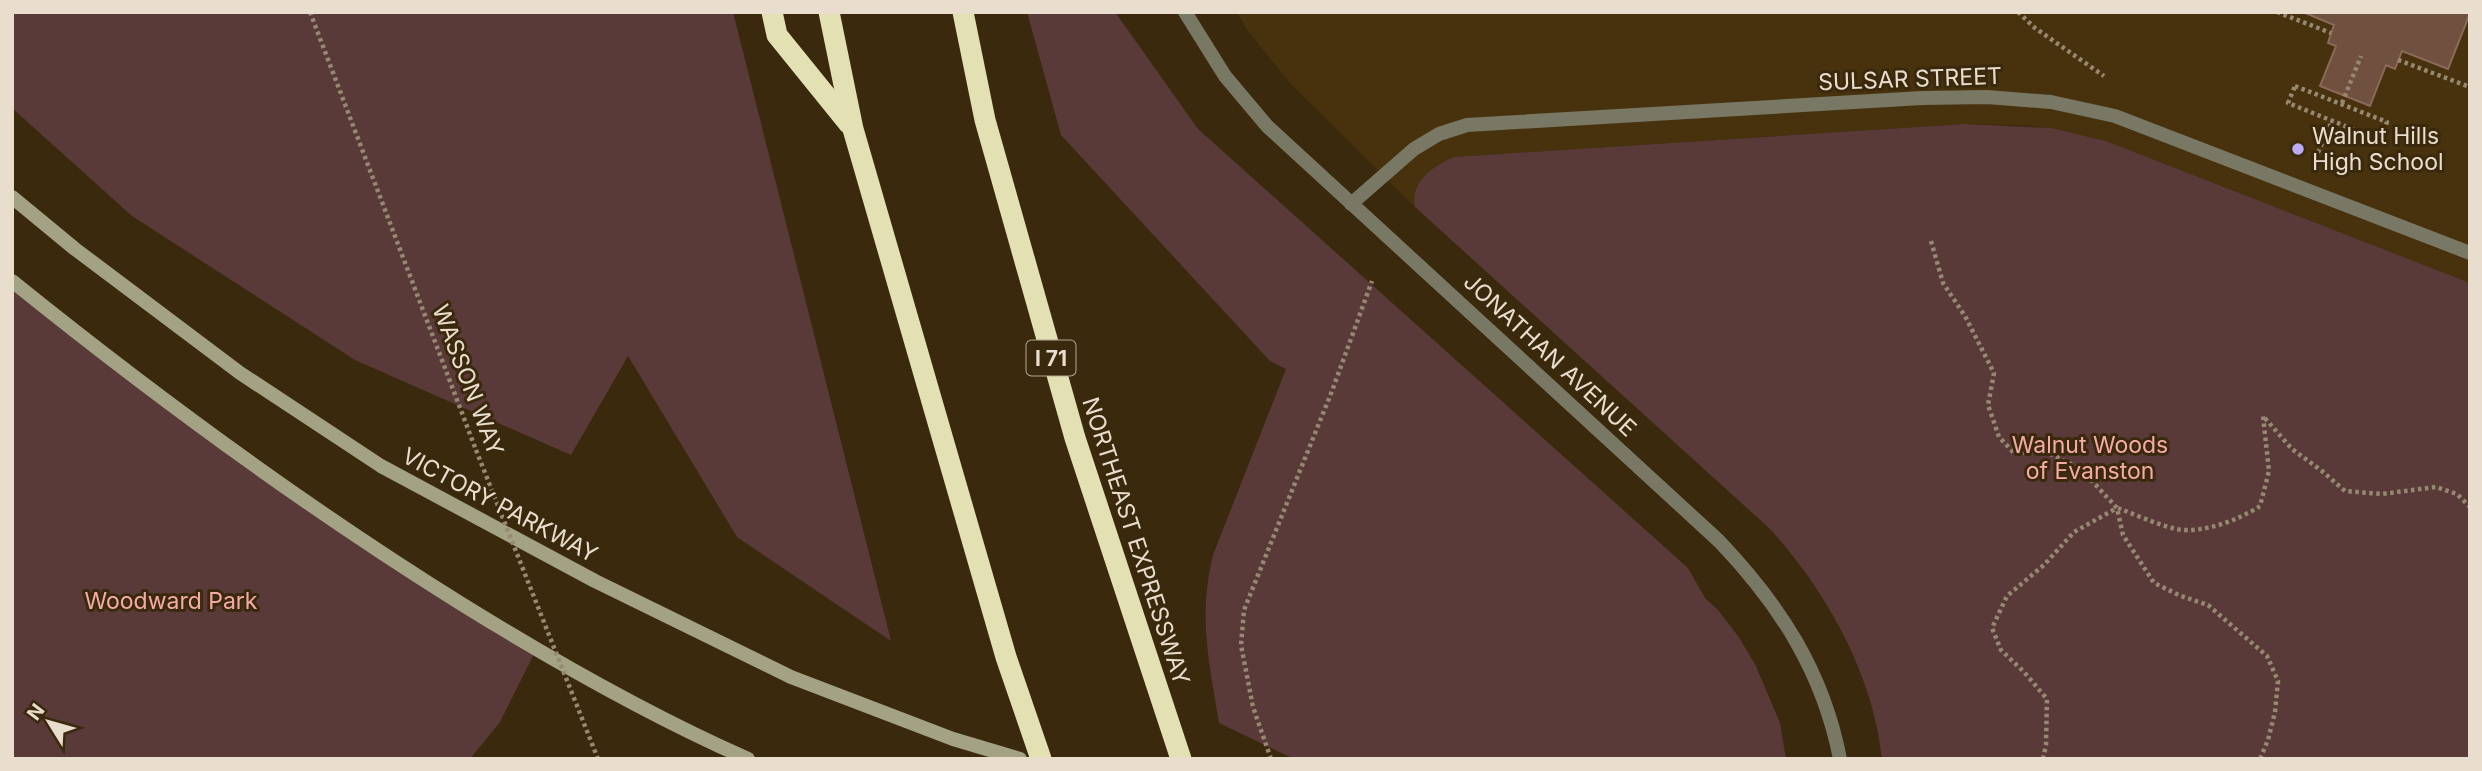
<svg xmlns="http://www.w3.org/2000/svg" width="2482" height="771" viewBox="0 0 2482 771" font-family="Inter,sans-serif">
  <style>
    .built { fill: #47320d }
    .green { fill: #5a3a39 }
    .building { fill: #705140; stroke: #8b6a5a; stroke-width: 2 }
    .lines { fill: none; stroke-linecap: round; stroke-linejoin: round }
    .path { stroke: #968871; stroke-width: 4.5; stroke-dasharray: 3.5 3.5; stroke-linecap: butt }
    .street { stroke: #787865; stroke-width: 14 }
    .secondary { stroke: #a3a285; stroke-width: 14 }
    .highway { stroke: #e3e1b3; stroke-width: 21 }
    .path-bridge { stroke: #968871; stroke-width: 4.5; stroke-dasharray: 3.5 3.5; stroke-linecap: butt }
    .poi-dot { fill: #bcaaf5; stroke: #3a290c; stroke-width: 2.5 }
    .labels { text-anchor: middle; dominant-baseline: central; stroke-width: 6; stroke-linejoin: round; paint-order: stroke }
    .shield { fill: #3a290c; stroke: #b4a894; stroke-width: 2 }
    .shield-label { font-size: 21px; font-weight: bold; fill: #e9dece }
    .street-label { font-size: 23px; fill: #e9dece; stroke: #3a290c }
    .poi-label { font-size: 23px; fill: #e9dece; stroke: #3a290c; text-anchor: start }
    .park-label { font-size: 23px; fill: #f6aaa8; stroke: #3a290c }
  </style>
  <rect width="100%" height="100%" fill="#3a290c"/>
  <polygon class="built" points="1237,12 2470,12 2470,283 2106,141 2051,128 2022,125 1964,124 1455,157 1436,166 1423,177 1416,187 1415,207 1291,84 1247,30"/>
  <g class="green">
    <polygon points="12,12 733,12 891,641 737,537 628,356 571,455 355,360 132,216 12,108"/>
    <path d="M1027 12H1115L1198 129 1688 568 1705 598 1718 610 1738 636 1755 664 1780 723 1786 759H1294L1219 723C1209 661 1198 618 1213 555L1286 369 1270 361 1061 135Z"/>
    <path d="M1964 124 2051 128 2106 141 2470 283V759H1882C1873 674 1826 590 1769 528L1415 207C1410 181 1433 166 1454 157Z"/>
    <polygon points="12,281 223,445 536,650 500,722 470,759 12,759"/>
  </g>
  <polygon class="building" points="2303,12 2470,12 2470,13 2448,69 2402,51 2395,69 2386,65 2370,106 2320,86 2336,46 2328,43 2334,25"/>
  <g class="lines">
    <g class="path">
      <polyline points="310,12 476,450"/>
      <polyline points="2018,12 2035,28 2104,76"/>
      <polyline points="2277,12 2331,33"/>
      <polyline points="2398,60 2470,87"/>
      <polygon points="2295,86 2387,122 2380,140 2288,103"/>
      <polyline points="2342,103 2361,56"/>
      <polyline points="2315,159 2332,121"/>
      <polyline points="1931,241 1943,283 1965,316 1994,373 1988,405 1999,437 2015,454 2042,450 2081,469 2117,508 2123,535 2154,583 2181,596 2208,605 2267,656 2278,681 2275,712 2268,740 2260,759"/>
      <path d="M2118 508C2136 515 2156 524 2176 529 2202 534 2239 520 2260 506L2269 471 2263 416 2292 449 2322 471 2345 491 2382 494 2436 487 2457 494 2470 507"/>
      <polyline points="1271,759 1253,707 1241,645 1244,610 1332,391 1372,281"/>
      <polyline points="2043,759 2046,745 2047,699 2024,672 2001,650 1992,628 2007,596 2044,565 2074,532 2117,508"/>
    </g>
    <g class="street">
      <path d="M1185 12 1225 76 1267 126 1719 541C1779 604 1823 671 1840 759"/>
      <polyline points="1351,204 1414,149 1439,134 1467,125 1922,98 1987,97 2051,102 2115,116 2470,253"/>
    </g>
    <g class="secondary">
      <polyline points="12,197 75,249 240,373 381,466 595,581 791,677 953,739 1020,759"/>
      <path d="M12 281C156 397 303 505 460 603 552 660 648 715 748 759"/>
    </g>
    <g class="highway">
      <polyline points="772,12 777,35 849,124"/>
      <polyline points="829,12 853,129 1006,657 1041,759"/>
      <polyline points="963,12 985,120 1075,438 1181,759"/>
    </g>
    <polyline class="path-bridge" points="476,450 598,759"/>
  </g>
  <circle class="poi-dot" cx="2298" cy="149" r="7"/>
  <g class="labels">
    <rect class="shield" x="1026.5" y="340.5" width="49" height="35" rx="5"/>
    <g class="shield-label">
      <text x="1051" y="358">I 71</text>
    </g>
    <g class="street-label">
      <text transform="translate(1910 79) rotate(-2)">SULSAR STREET</text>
      <text transform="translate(1550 355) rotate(43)">JONATHAN AVENUE</text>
      <text transform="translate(468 380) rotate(69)">WASSON WAY</text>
      <text transform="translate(500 505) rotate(28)">VICTORY PARKWAY</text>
      <text transform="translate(1136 541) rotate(72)">NORTHEAST EXPRESSWAY</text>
    </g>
    <g class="poi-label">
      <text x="2312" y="136">Walnut Hills<tspan x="2312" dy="26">High School</tspan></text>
    </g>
    <g class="park-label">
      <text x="2090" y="445">Walnut Woods<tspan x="2090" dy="26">of Evanston</tspan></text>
      <text x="171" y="601">Woodward Park</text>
    </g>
  </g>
  <rect width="2482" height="771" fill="none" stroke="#e9dece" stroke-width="28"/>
  <g transform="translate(49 722) rotate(307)" stroke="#3a290c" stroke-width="5" paint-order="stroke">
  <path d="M0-5L12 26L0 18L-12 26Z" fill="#e9dece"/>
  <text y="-10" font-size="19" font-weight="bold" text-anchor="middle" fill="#e9dece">N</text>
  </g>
</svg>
